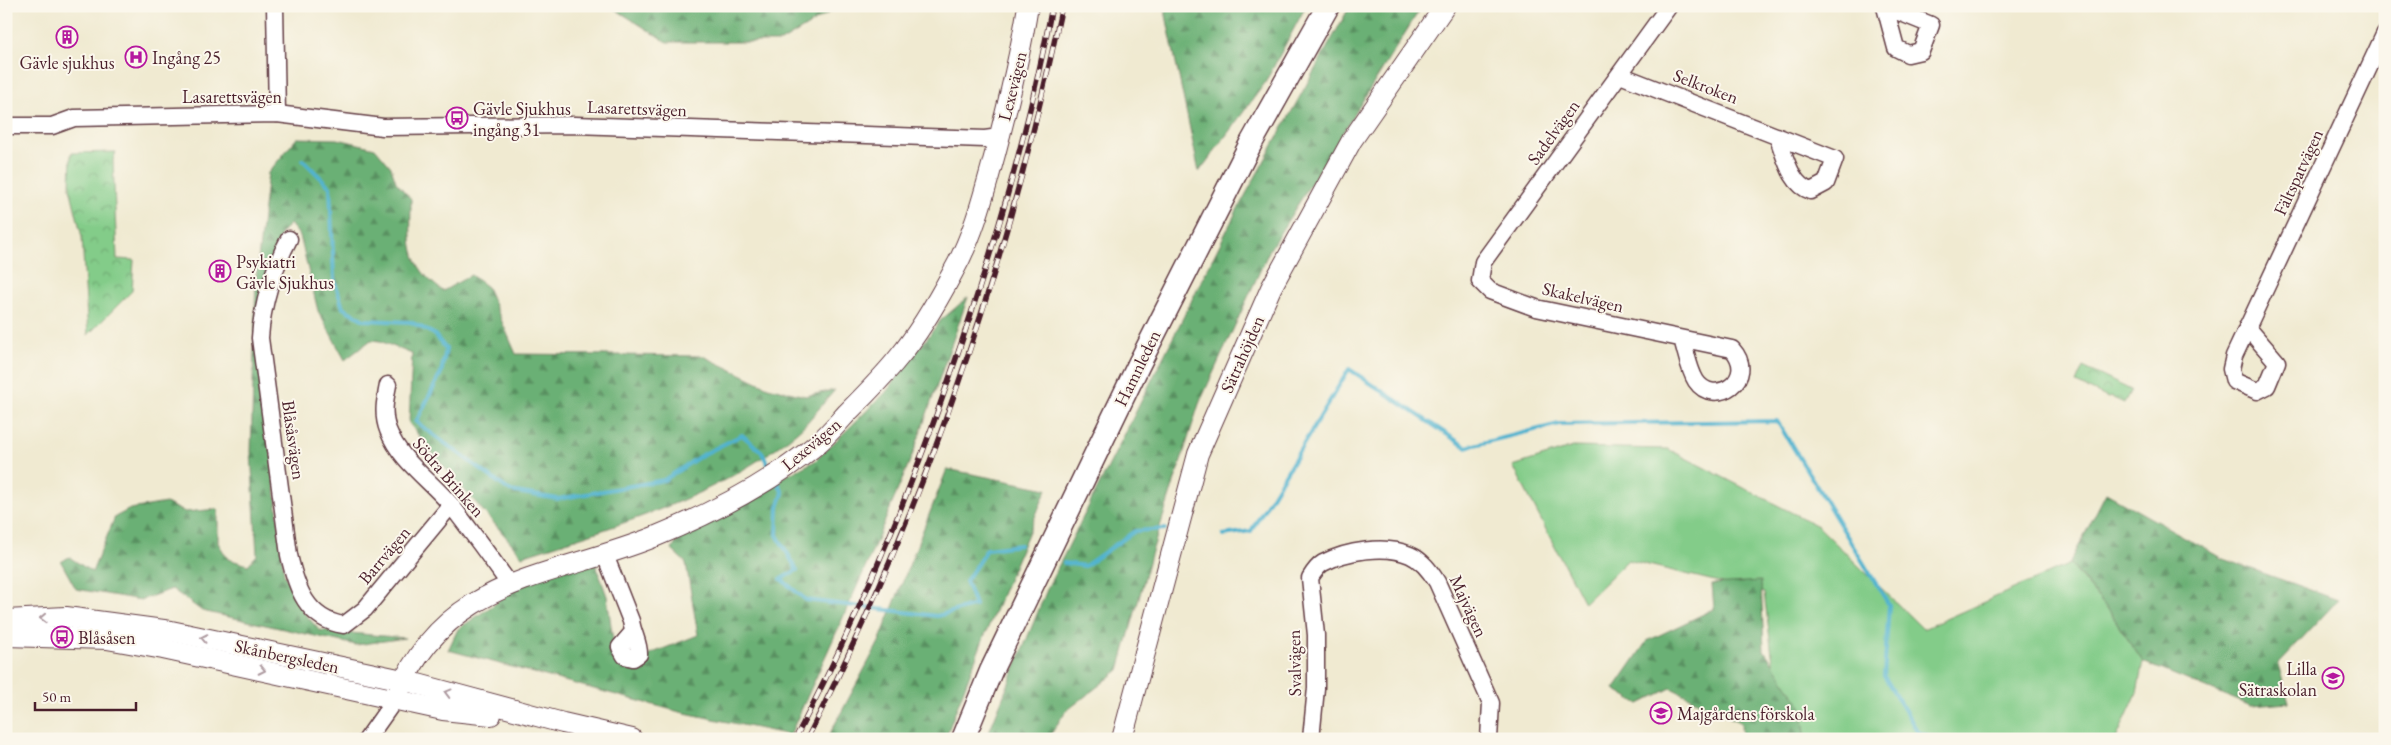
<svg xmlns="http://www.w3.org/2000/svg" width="2391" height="745" viewBox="0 0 2391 745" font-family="'EB Garamond',serif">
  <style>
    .grass { fill: #83cc89; stroke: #66765a }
    .forest { fill: url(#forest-firs); stroke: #5a6850 }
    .park { fill: url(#park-crowns); stroke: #66765a }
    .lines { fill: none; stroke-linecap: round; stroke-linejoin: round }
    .stream { stroke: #51b3cf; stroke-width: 4 }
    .minor-casing { stroke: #633d44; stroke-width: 19 }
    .tertiary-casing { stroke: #633d44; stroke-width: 22 }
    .secondary-casing { stroke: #633d44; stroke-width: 25 }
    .minor { stroke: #fff; stroke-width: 16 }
    .tertiary { stroke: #fff; stroke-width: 20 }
    .secondary { stroke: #fff; stroke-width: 22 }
    .rail-casing { stroke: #4a1f2b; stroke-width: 5.5 }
    .rail { stroke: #fbf7ec; stroke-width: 4; stroke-dasharray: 11; stroke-linecap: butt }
    .oneway { stroke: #ae9aa0 }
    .labels { text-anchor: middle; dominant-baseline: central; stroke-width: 4; stroke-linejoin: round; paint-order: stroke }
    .poi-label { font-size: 18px; fill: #4a1f2b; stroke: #fbf7ec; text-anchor: start }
    .street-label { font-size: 18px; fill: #4a1f2b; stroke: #fbf7ec }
  </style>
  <defs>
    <pattern id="forest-firs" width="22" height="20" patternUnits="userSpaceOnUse" patternTransform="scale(1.25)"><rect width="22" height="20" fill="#6ab075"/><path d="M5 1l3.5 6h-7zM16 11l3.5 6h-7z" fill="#598f60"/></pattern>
    <pattern id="park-crowns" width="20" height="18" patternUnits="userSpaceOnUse" patternTransform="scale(1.25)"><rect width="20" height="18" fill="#83cc89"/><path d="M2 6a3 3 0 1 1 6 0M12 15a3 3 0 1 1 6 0" fill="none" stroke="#6da570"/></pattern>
  </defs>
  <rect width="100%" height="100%" fill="#fbf7ec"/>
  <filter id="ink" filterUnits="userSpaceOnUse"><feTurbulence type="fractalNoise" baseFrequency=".02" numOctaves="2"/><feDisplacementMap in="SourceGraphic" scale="10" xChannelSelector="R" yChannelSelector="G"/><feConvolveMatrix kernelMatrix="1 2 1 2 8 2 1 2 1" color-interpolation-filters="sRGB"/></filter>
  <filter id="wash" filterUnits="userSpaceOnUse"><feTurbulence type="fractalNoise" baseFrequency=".0096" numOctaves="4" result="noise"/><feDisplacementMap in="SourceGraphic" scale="20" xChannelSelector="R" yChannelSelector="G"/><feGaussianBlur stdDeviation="1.12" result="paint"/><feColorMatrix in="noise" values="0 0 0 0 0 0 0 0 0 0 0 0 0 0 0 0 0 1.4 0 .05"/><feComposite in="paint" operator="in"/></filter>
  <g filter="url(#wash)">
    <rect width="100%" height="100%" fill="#f0ead1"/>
    <polygon class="grass" points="1573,447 1668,449 1818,526 1923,629 2070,564 2110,612 2143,662 2137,693 2116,739 1783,739 1764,593 1628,560 1584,603 1513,466"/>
    <g class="forest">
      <polygon points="610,6 840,6 781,42 667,42"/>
      <polygon points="1164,6 1306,6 1265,83 1199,172"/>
      <polygon points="1350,6 1422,6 1270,249 1199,404 1151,555 1119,670 1065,712 1048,739 986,739 1048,587 1236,212"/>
      <path d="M297 138 338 139 375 148 391 167 396 182 411 199C411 240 405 264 443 291L471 275 487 287 516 354 703 356 768 387 805 396 835 390C823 403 811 420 797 432 718 498 618 525 522 556 485 511 444 470 409 423L412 354 380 341 371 340 345 360 318 311 300 236 290 224 281 233 259 331 284 574 302 610 319 630 405 638 356 645 202 611 172 589 141 600 76 589 61 562 69 557 92 572 115 517 130 509 166 503 185 512 218 509V543L228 559 248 565 257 555 251 452 256 277 268 173Z"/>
      <polygon points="968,297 914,451 864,571 790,735 680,712 448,650 458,629 495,604 511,586 594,560 607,596 616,662 633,666 643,662 650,654 698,635 686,563 672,550 684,528 815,461 886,392 940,321"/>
      <polygon points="947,469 1047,489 984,637 945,739 827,739 879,642"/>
      <polygon points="2106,493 2224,559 2338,600 2278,664 2289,703 2251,706 2143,662 2110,612 2070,563"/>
      <polygon points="1761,581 1764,650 1801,706 1806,739 1742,739 1741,723 1671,688 1639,704 1614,689 1647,641 1714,609 1712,584"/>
    </g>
    <g class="park">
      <polygon points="116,152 113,160 117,259 134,260 132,291 88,335 82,237 70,188 71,153"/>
      <polygon points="2083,367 2131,390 2124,403 2111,397 2108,398 2076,383"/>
    </g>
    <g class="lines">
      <g class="stream">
        <polyline points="303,160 330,187 334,279 343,308 364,320 411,322 434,334 446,349 441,373 416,422 510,491 558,499 664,480 702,455 742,435 761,451 771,470"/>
        <polyline points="777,481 783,493 778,507 777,535 797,570 781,579 806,600 937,616 975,605 966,581 987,549 1020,545"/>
        <polyline points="1223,535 1251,531 1349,369 1466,447 1559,424 1777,421 1889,605 1884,676 1918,732 1936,739"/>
        <polyline points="1064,563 1085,566 1135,531 1165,529"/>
      </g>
    </g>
  </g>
  <g filter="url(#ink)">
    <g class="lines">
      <g class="minor-casing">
        <g id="minor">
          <polyline points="275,6 277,114"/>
          <path d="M1669 6 1483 262 1480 281 1490 291 1536 308 1732 349C1759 379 1714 408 1696 381 1689 370 1686 352 1682 339"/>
          <polyline points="1884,6 1931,25 1921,51 1908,54 1896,48 1885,7"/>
          <path d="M1620 75 1835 159 1826 183 1811 191C1790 185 1785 155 1777 136"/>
          <polyline points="6,126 52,126 74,118 277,114 383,127 575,125 985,139 999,137"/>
          <path d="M289 239C273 269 262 305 260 338L289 555C296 587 307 620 344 625L365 609 451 505"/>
          <polyline points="2247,327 2277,362 2267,386 2257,391 2234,381 2231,369 2234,356 2385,33"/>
          <path d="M388 385C385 400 382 415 388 430 400 461 430 480 451 505 471 531 491 558 510 585"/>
          <path d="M605 555 631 621C633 634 639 642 639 654L633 658 625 656 620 647 633 632"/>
          <polyline points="367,739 396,698"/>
          <path d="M1311 739 1316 688V635L1310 578C1313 573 1318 566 1323 563 1346 551 1385 544 1410 555 1422 560 1430 571 1437 582L1491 703 1489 739"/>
        </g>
      </g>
      <g class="tertiary-casing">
        <g id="tertiary">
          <polyline points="6,620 66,617 171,631 403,680 563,723 632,739"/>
          <polyline points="6,636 107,639 163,649 443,710 491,715"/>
          <path d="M396 698C445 577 549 579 654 537 710 514 769 484 816 445 827 436 837 424 847 413 865 395 883 377 899 357 919 333 938 300 953 272 974 235 984 194 995 154 1008 105 1020 56 1028 6"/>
          <polyline points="1122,739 1198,454 1271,288 1352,140 1445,6"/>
        </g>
      </g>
      <g class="secondary-casing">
        <polyline id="secondary" points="963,739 991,671 1139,364 1250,145 1328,6"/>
      </g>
      <use href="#minor" class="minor"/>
      <use href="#tertiary" class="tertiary"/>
      <use href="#secondary" class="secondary"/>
      <g class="rail-casing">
        <g id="rail">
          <path d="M795 739C856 623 906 503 949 379 991 258 1029 133 1052 6"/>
          <path d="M807 739C927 505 1008 263 1062 6"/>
        </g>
      </g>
      <use href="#rail" class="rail"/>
    </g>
    <defs><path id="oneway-chevron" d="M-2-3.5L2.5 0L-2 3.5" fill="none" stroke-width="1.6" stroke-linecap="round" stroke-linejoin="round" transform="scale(1.25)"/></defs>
    <g class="oneway">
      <use href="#oneway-chevron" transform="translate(43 618) rotate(178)"/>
      <use href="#oneway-chevron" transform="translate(204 638) rotate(-168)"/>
      <use href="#oneway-chevron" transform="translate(262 670) rotate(12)"/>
      <use href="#oneway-chevron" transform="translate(448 693) rotate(-165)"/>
    </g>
  </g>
  <defs>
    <g id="building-ring" transform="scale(1.125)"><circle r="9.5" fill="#fbf7ec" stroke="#b5179e" stroke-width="1.5"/><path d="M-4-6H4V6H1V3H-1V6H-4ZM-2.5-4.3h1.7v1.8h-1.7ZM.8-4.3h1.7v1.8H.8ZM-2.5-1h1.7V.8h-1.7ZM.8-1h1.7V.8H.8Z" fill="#b5179e"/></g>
    <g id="hospital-ring" transform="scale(1.125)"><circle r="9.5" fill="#fbf7ec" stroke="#b5179e" stroke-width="1.5"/><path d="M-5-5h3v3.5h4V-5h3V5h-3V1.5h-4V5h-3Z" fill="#b5179e"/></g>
    <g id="bus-ring" transform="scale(1.125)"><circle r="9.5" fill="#fbf7ec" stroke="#b5179e" stroke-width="1.5"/><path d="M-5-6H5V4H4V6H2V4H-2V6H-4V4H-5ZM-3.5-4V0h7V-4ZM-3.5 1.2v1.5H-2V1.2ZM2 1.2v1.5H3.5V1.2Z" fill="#b5179e"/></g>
    <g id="school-ring" transform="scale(1.125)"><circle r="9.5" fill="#fbf7ec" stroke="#b5179e" stroke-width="1.5"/><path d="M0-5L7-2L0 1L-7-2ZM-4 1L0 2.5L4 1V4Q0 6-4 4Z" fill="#b5179e"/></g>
  </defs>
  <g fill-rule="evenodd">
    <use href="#building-ring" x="67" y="37"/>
    <use href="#hospital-ring" x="136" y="57"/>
    <use href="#bus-ring" x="457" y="118"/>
    <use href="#building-ring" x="220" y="271"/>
    <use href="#bus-ring" x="62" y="637"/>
    <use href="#school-ring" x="2333" y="678"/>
    <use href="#school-ring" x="1661" y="713"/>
  </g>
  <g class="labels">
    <g class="poi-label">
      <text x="152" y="57">Ingång 25</text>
      <text x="67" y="62" text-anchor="middle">Gävle sjukhus</text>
      <text x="473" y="108">Gävle Sjukhus<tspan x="473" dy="21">ingång 31</tspan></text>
      <text x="236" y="261">Psykiatri<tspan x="236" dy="21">Gävle Sjukhus</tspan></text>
      <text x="78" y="637">Blåsåsen</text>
      <text x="2317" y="668" text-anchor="end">Lilla<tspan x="2317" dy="21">Sätraskolan</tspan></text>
      <text x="1677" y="713">Majgårdens förskola</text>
    </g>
    <g class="street-label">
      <text transform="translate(1012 86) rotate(-76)">Lexevägen</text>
      <text transform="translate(1706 86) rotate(21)">Selkroken</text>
      <text x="232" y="96">Lasarettsvägen</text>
      <text transform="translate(637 108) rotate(2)">Lasarettsvägen</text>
      <text transform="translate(1553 132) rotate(-54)">Sadelvägen</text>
      <text transform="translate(2298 172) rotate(-65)">Fältspatvägen</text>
      <text transform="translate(1583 297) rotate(13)">Skakelvägen</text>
      <text transform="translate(1242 354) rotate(-66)">Sätrahöjden</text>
      <text transform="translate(1137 368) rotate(-64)">Hamnleden</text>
      <text transform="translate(294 440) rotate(82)">Blåsåsvägen</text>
      <text transform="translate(811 444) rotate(-40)">Lexevägen</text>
      <text transform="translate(449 477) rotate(49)">Södra Brinken</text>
      <text transform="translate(384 555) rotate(-50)">Barrvägen</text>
      <text transform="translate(1469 606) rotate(65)">Majvägen</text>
      <text transform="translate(287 656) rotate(12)">Skånbergsleden</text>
      <text transform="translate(1294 663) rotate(-91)">Svalvägen</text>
    </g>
  </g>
  <rect width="2391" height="745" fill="none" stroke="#fbf7ec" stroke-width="25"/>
  <path d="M35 702v8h101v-8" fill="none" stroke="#4a1f2b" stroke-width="2.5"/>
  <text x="42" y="702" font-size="15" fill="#4a1f2b" stroke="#fbf7ec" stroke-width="4" paint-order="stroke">50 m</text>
</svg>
